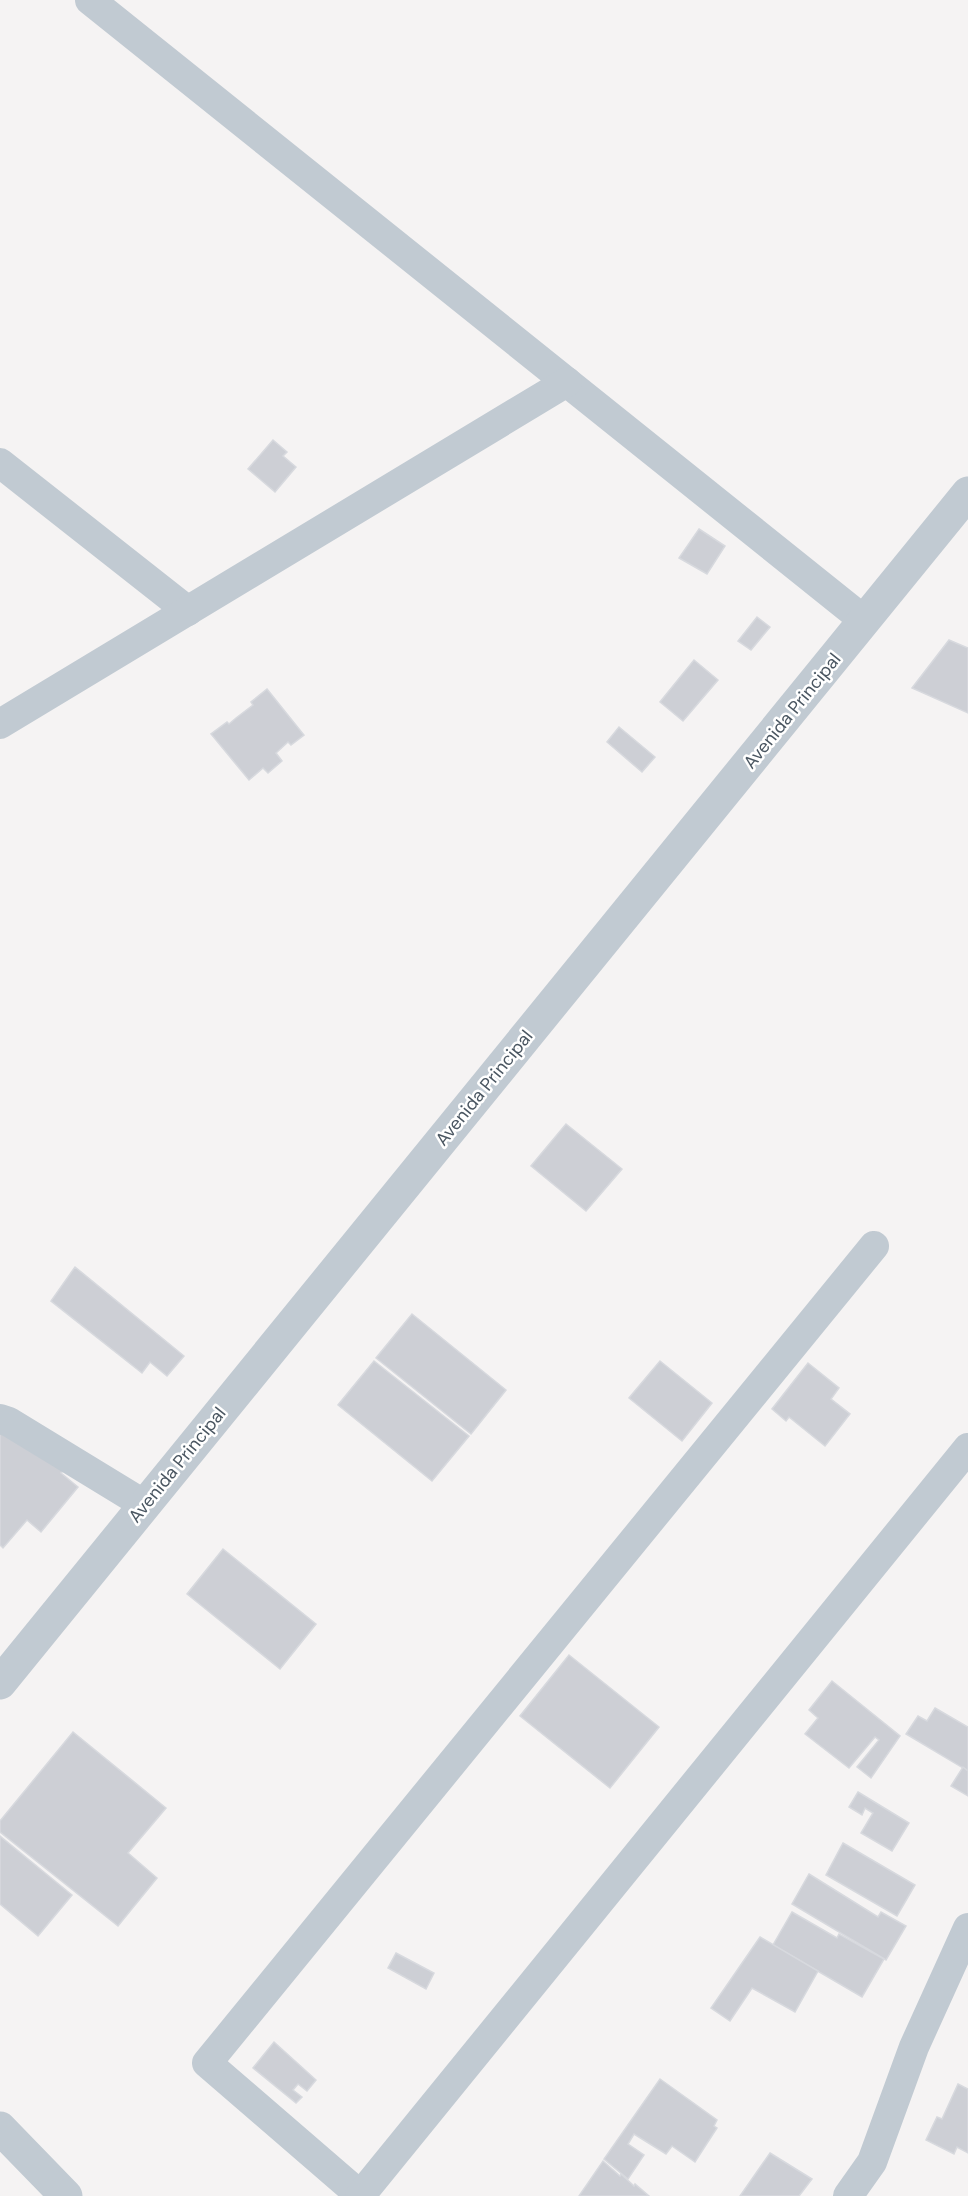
<svg xmlns="http://www.w3.org/2000/svg" width="968" height="2196" viewBox="0 0 968 2196" font-family="'DM Sans',sans-serif">
  <style>
    .building { fill: #cdcfd5; stroke: #d7d9de; stroke-width: 1.5 }
    .lines { fill: none; stroke-linecap: round; stroke-linejoin: round }
    .minor { stroke: #c1cad2; stroke-width: 30 }
    .tertiary { stroke: #c1cad2; stroke-width: 33 }
    .labels { text-anchor: middle; dominant-baseline: central; stroke-width: 5; stroke-linejoin: round; paint-order: stroke }
    .street-label { font-size: 18px; fill: #4a5661; stroke: #fff }
  </style>
  <rect width="100%" height="100%" fill="#f5f3f3"/>
  <g class="building">
    <polygon points="273,440 287,452 283,456 296,467 275,492 248,469"/>
    <polygon points="699,529 725,546 707,574 679,558"/>
    <polygon points="757,617 770,627 751,650 738,641"/>
    <polygon points="949,640 968,648 968,713 912,688"/>
    <polygon points="694,660 718,680 683,721 660,702"/>
    <polygon points="267,689 304,735 291,745 288,742 276,753 282,761 268,773 263,768 249,780 211,734 227,722 229,724 236,718 253,705 251,702"/>
    <polygon points="619,727 655,757 642,772 607,742"/>
    <polygon points="566,1124 622,1169 586,1211 531,1166"/>
    <polygon points="75,1267 184,1356 167,1376 150,1362 142,1373 51,1301"/>
    <polygon points="412,1314 506,1390 471,1434 376,1358"/>
    <polygon points="374,1361 469,1436 432,1481 338,1405"/>
    <polygon points="660,1361 712,1403 682,1441 629,1398"/>
    <polygon points="808,1363 839,1388 831,1399 850,1414 825,1446 789,1417 786,1421 772,1409"/>
    <polygon points="0,1421 63,1471 61,1473 78,1487 41,1532 27,1520 3,1548 0,1545"/>
    <polygon points="223,1549 316,1624 280,1669 187,1594"/>
    <polygon points="569,1655 659,1727 610,1788 520,1716"/>
    <polygon points="832,1681 900,1736 871,1778 857,1767 879,1740 875,1737 849,1768 805,1734 818,1718 809,1710"/>
    <polygon points="935,1708 968,1727 968,1771 906,1734 918,1716 927,1721"/>
    <polygon points="73,1732 166,1808 128,1853 157,1878 118,1926 0,1832 0,1821"/>
    <polygon points="963,1767 968,1771 968,1796 951,1786"/>
    <polygon points="858,1792 909,1823 892,1851 861,1833 873,1813 865,1808 862,1815 849,1807"/>
    <polygon points="0,1836 72,1895 38,1936 0,1904"/>
    <polygon points="843,1843 915,1885 897,1916 826,1875"/>
    <polygon points="809,1874 878,1917 881,1912 906,1926 886,1960 792,1904"/>
    <polygon points="792,1912 837,1938 839,1934 884,1959 862,1997 773,1945"/>
    <polygon points="760,1937 818,1971 795,2012 752,1988 730,2021 711,2008"/>
    <polygon points="396,1953 434,1973 426,1989 388,1968"/>
    <polygon points="274,2042 316,2080 307,2091 298,2084 293,2090 302,2097 296,2103 253,2068"/>
    <polygon points="660,2079 717,2120 714,2126 717,2128 695,2162 672,2146 666,2154 634,2134 628,2144 644,2155 628,2179 604,2159"/>
    <polygon points="958,2084 968,2089 968,2153 957,2147 954,2154 926,2140 937,2117 942,2119"/>
    <polygon points="770,2153 812,2179 799,2196 740,2196"/>
    <polygon points="603,2161 620,2176 621,2174 634,2186 635,2184 649,2196 579,2196"/>
  </g>
  <g class="lines">
    <g class="minor">
      <polyline points="90,0 865,621"/>
      <polyline points="0,463 188,611"/>
      <polyline points="0,724 567,382"/>
      <polyline points="0,1419 9,1422 145,1505"/>
      <polyline points="360,2195 207,2063 874,1246"/>
      <polyline points="360,2196 968,1448"/>
      <polyline points="848,2196 872,2162 914,2047 968,1928"/>
    </g>
    <g class="tertiary">
      <polyline points="0,1683 968,493"/>
      <polyline points="0,2128 66,2196"/>
    </g>
  </g>
  <g class="labels">
    <g class="street-label">
      <text transform="translate(792 711) rotate(-51)">Avenida Principal</text>
      <text transform="translate(484 1088) rotate(-51)">Avenida Principal</text>
      <text transform="translate(177 1465) rotate(-51)">Avenida Principal</text>
    </g>
  </g>
</svg>
